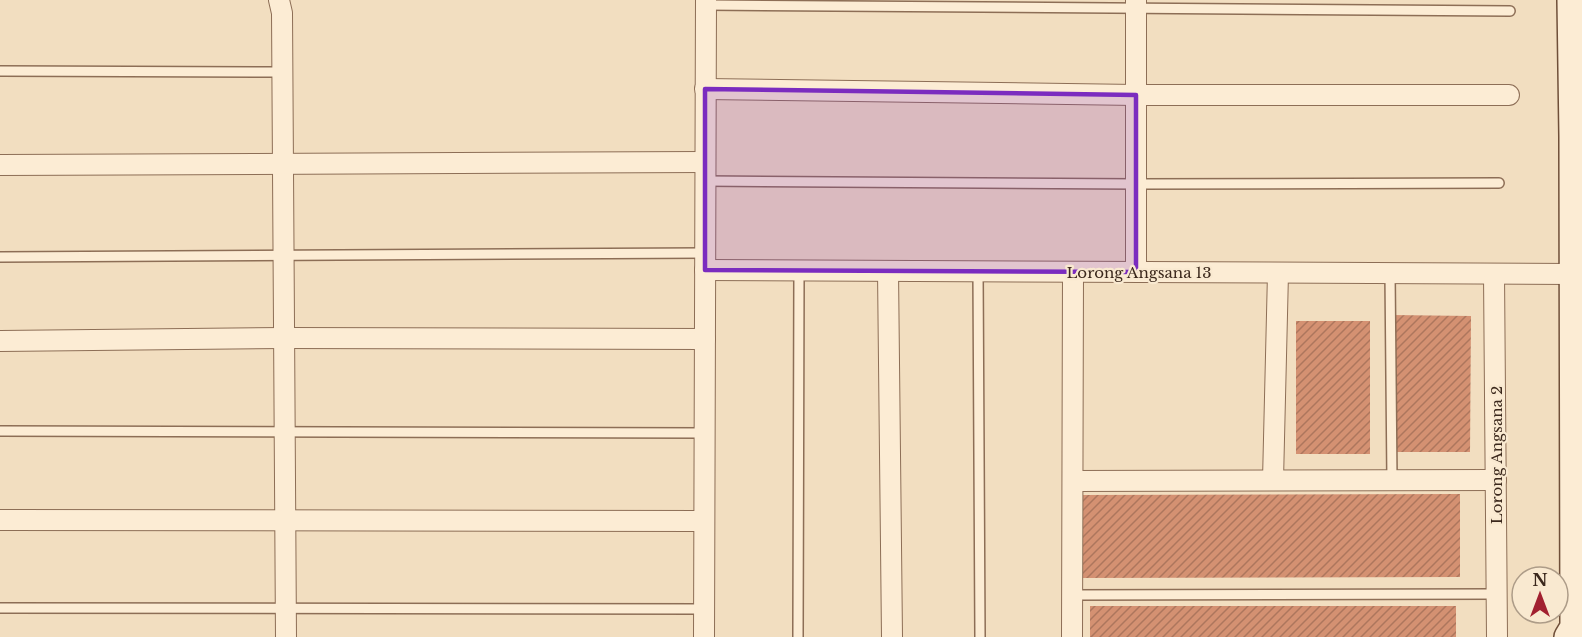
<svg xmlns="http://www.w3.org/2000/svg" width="1582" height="637" viewBox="0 0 1582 637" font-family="'Libre Baskerville',serif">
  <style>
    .building { fill: url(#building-hatch) }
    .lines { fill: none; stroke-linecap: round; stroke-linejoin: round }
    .lane-casing { stroke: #8d6e56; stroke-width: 12 }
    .street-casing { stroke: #8d6e56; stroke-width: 22 }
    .secondary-casing { stroke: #6f4f39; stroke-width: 30 }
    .lane { stroke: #fcecd4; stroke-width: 9 }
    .street { stroke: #fcecd4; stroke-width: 20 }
    .secondary { stroke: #fcecd4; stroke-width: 27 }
    .marked { fill: #7b2cbf; fill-opacity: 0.2; stroke: #7b2cbf; stroke-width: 4.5; stroke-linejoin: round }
    .labels { text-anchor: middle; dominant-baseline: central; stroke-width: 4.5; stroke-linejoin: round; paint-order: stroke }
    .street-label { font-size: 15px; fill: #3b281c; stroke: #f9e9d0 }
  </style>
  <defs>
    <pattern id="building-hatch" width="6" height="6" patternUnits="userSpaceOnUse" patternTransform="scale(1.5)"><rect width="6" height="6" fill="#d49172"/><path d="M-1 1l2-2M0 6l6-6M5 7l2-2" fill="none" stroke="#ad765d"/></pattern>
  </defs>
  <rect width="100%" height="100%" fill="#f2dec0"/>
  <g class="building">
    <polygon points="1392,315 1471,316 1470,452 1392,452"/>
    <rect x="1296" y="321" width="74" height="133"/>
    <polygon points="1460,494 1460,577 1081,578 1081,495"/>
    <rect x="1090" y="606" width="366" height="31"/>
  </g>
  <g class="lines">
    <g class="lane-casing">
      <g id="lane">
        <polyline points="706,5 1510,11"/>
        <polyline points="0,71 282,72"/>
        <polyline points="705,181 1136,184 1499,183"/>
        <polyline points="0,257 705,253"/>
        <polyline points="978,271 980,637"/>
        <polyline points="1390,273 1392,481"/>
        <polyline points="0,431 705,433"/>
        <polyline points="1072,595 1497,594"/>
        <polyline points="0,608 704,609"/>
        <polyline points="798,637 799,270"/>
      </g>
    </g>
    <g class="street-casing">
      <g id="street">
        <polyline points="279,0 282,13 286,637"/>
        <polyline points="705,89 1136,95 1509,95"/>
        <polyline points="0,165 705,162"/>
        <polyline points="705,270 1573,274"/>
        <polyline points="888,271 892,637"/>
        <polyline points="1136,272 1136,0"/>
        <polyline points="1494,274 1497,637"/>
        <polyline points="0,341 284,338 705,339"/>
        <polyline points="1273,480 1278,273"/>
        <polyline points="1073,481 1496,480"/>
        <polyline points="0,520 704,521"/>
        <polyline points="704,637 706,0"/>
        <polyline points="1072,637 1073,272"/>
      </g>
    </g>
    <g class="secondary-casing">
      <polyline id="secondary" points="1568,637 1574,627 1573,137 1571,0"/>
    </g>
    <use href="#lane" class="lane"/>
    <use href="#street" class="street"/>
    <use href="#secondary" class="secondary"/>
  </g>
  <path class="marked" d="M705 89 1136 95V272L705 270Z"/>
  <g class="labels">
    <g class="street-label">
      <text x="1139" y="272">Lorong Angsana 13</text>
      <text transform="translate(1496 455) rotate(-90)">Lorong Angsana 2</text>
    </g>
  </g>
  <g transform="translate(1540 595)"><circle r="28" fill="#f9e9d0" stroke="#ad9c88" stroke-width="1.5"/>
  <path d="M0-4.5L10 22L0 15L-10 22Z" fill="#a2202f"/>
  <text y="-9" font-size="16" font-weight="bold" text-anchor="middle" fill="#3b281c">N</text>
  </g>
</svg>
